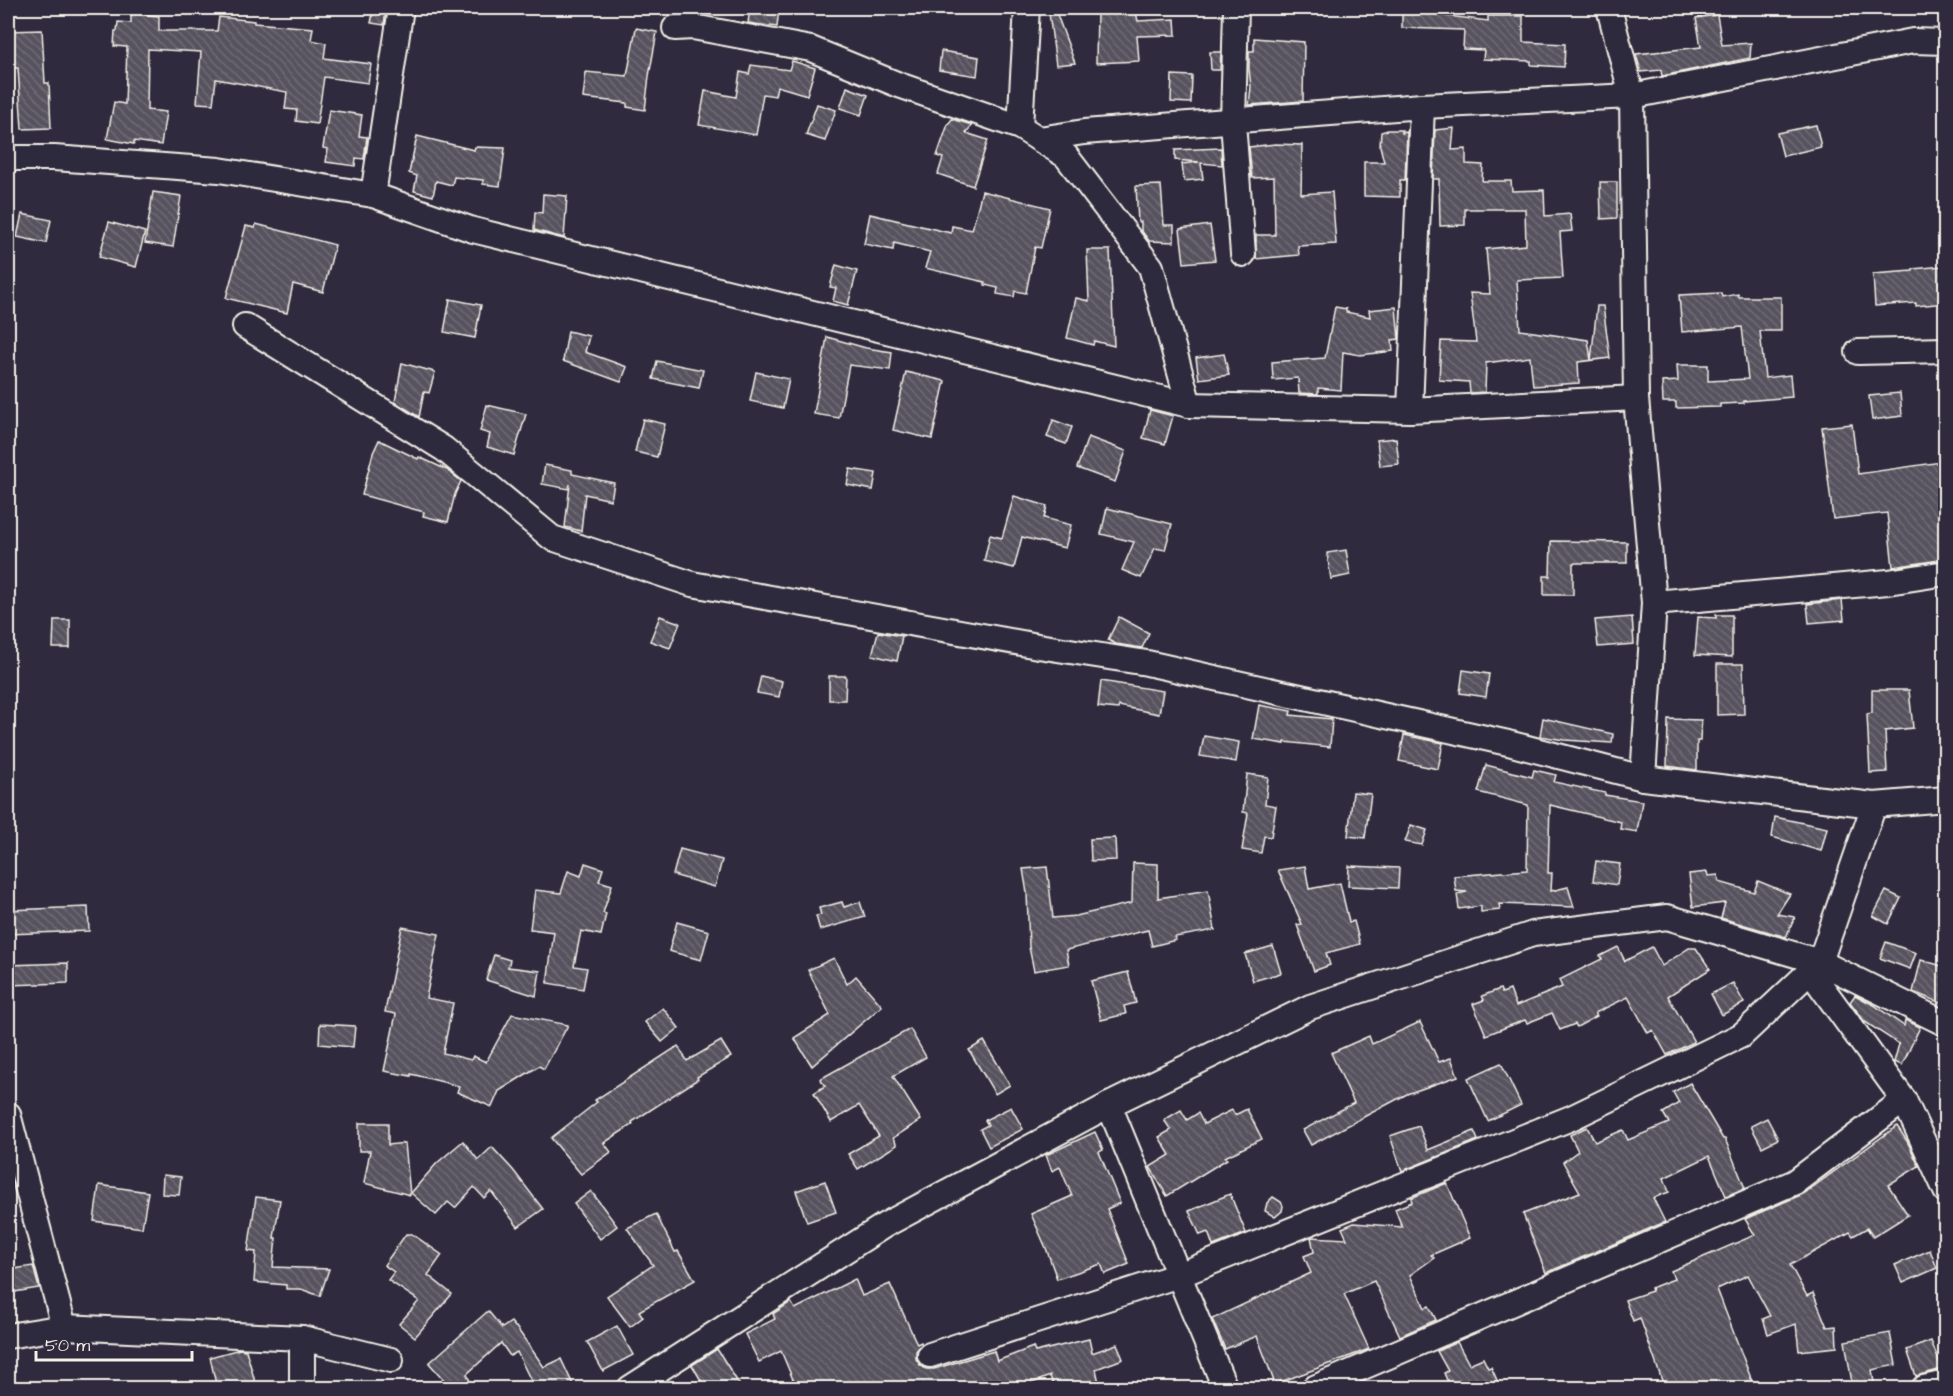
<svg xmlns="http://www.w3.org/2000/svg" width="1953" height="1396" viewBox="0 0 1953 1396" font-family="'Architects Daughter',sans-serif">
  <style>
    .building { fill: url(#building-back-hatch); stroke: #f4f1e8; stroke-width: 1.5 }
    .lines { fill: none; stroke-linecap: round; stroke-linejoin: round }
    .minor-casing { stroke: #f4f1e8; stroke-width: 28 }
    .minor { stroke: #2f2a3d; stroke-width: 24 }
  </style>
  <defs>
    <pattern id="building-back-hatch" width="6" height="6" patternUnits="userSpaceOnUse" patternTransform="scale(1.5)"><rect width="6" height="6" fill="#56525f"/><path d="M-1 5l2 2M0 0l6 6M5-1l2 2" fill="none" stroke="#6f6b76"/></pattern>
  </defs>
  <rect width="100%" height="100%" fill="#2f2a3d"/>
  <filter id="ink" filterUnits="userSpaceOnUse"><feTurbulence type="fractalNoise" baseFrequency=".0167" numOctaves="2"/><feDisplacementMap in="SourceGraphic" scale="12" xChannelSelector="R" yChannelSelector="G"/><feConvolveMatrix kernelMatrix="1 2 1 2 8 2 1 2 1" color-interpolation-filters="sRGB"/></filter>
  <g filter="url(#ink)">
    <g class="building">
      <polygon points="374,8 386,10 384,25 371,23"/>
      <polygon points="750,8 779,8 777,27 748,23"/>
      <polygon points="1126,8 1135,8 1138,21 1175,19 1176,35 1137,36 1139,61 1096,63 1097,11 1108,12"/>
      <polygon points="1402,8 1425,8 1425,13 1488,21 1488,16 1523,16 1523,42 1565,44 1564,67 1531,65 1531,61 1483,59 1484,50 1463,49 1464,30 1402,28"/>
      <polygon points="1056,12 1075,63 1056,65 1049,13"/>
      <polygon points="131,13 159,16 159,31 217,31 219,17 254,21 254,23 313,28 311,40 326,43 324,58 371,64 368,83 324,77 317,124 296,121 297,110 285,109 287,92 216,79 213,104 197,103 201,52 148,49 147,110 166,112 161,145 134,141 134,144 107,139 114,102 125,104 127,47 114,46 115,31 117,31 118,22 131,23"/>
      <polygon points="1717,15 1722,45 1751,43 1750,58 1662,76 1661,70 1641,72 1636,54 1701,47 1696,18"/>
      <polygon points="636,28 657,32 649,76 645,110 627,107 627,103 583,98 586,72 627,76"/>
      <polygon points="42,30 45,83 49,83 51,128 22,129 18,68 10,68 8,31"/>
      <polygon points="1254,38 1304,42 1303,101 1249,105 1251,87 1249,69 1249,51 1254,51"/>
      <polygon points="941,51 979,57 977,76 939,70"/>
      <polygon points="1210,52 1221,52 1220,70 1211,70"/>
      <polygon points="792,61 815,68 807,95 777,86 775,96 763,94 756,135 699,125 705,91 736,97 740,72 749,74 751,65 789,70"/>
      <polygon points="1172,75 1192,76 1191,103 1171,102"/>
      <polygon points="847,87 868,95 861,115 840,108"/>
      <polygon points="817,104 836,110 825,141 806,135"/>
      <polygon points="329,110 362,115 359,136 367,137 364,159 356,158 355,166 326,162 328,149 323,148"/>
      <polygon points="952,119 972,125 966,133 988,140 973,186 938,174 943,158 937,156 948,124"/>
      <polygon points="1816,125 1821,147 1783,156 1777,133"/>
      <polygon points="1454,128 1452,150 1466,149 1466,164 1483,165 1482,181 1511,181 1512,191 1544,190 1545,216 1570,214 1572,231 1560,232 1563,278 1517,280 1520,330 1588,340 1591,360 1597,306 1603,306 1610,358 1578,362 1579,383 1533,386 1530,357 1486,363 1485,392 1470,393 1469,382 1439,380 1441,341 1476,342 1470,293 1490,294 1486,249 1526,245 1525,209 1465,209 1465,225 1440,226 1439,179 1433,179 1435,130"/>
      <polygon points="1388,130 1402,130 1402,133 1407,132 1405,180 1400,180 1400,197 1364,196 1364,162 1384,162 1380,146 1381,132"/>
      <polygon points="417,136 474,150 475,147 505,148 500,186 483,184 483,180 454,177 452,185 436,181 433,196 414,191 417,176 409,173"/>
      <polygon points="1275,144 1302,145 1301,194 1332,192 1336,244 1298,246 1299,255 1256,259 1256,235 1275,235 1274,177 1252,178 1249,147"/>
      <polygon points="1221,148 1222,165 1201,163 1203,179 1184,181 1182,164 1199,162 1175,160 1175,150"/>
      <polygon points="1600,182 1617,182 1617,218 1601,219"/>
      <polygon points="1161,185 1164,225 1174,225 1174,242 1149,241 1141,230 1141,222 1138,222 1136,186"/>
      <polygon points="982,191 1050,208 1041,248 1035,247 1026,293 1015,291 1014,297 997,294 998,288 985,285 985,282 925,268 930,252 894,243 893,250 864,244 870,214 951,233 952,226 972,230"/>
      <polygon points="153,192 181,196 173,247 145,243"/>
      <polygon points="543,194 567,196 564,238 534,230 535,212 542,213"/>
      <polygon points="22,214 51,220 46,243 17,237"/>
      <polygon points="109,222 145,232 136,267 99,257"/>
      <polygon points="256,224 335,245 323,292 293,284 287,313 226,298 246,226 255,228"/>
      <polygon points="1210,225 1215,260 1184,263 1180,229"/>
      <polygon points="1087,250 1110,250 1114,346 1094,341 1093,345 1067,338 1076,298 1089,301"/>
      <polygon points="836,265 857,271 848,305 833,301 836,288 830,287"/>
      <polygon points="1943,266 1946,303 1916,306 1916,303 1875,306 1873,274 1913,271 1913,269"/>
      <polygon points="1721,293 1722,297 1738,294 1739,297 1781,297 1781,331 1760,331 1765,378 1790,375 1792,397 1744,401 1744,403 1720,404 1720,407 1676,408 1676,402 1663,402 1662,382 1678,381 1677,365 1708,365 1708,381 1748,379 1742,327 1682,332 1679,295"/>
      <polygon points="450,299 481,305 475,338 444,332"/>
      <polygon points="1335,307 1346,309 1346,312 1370,317 1369,310 1396,307 1399,339 1392,340 1393,351 1360,355 1343,352 1341,390 1318,388 1318,394 1299,393 1298,378 1273,380 1272,362 1325,358"/>
      <polygon points="568,331 589,336 585,352 627,367 621,382 563,361"/>
      <polygon points="827,337 866,348 892,352 890,370 849,365 839,418 814,414"/>
      <polygon points="1224,354 1229,375 1199,379 1196,358"/>
      <polygon points="657,361 703,370 699,388 653,379"/>
      <polygon points="402,363 435,372 429,393 424,392 419,417 395,402"/>
      <polygon points="756,372 789,379 783,408 750,401"/>
      <polygon points="906,372 945,381 932,439 893,430"/>
      <polygon points="1900,393 1902,416 1872,420 1869,396"/>
      <polygon points="487,405 526,414 514,455 487,447 490,434 480,431"/>
      <polygon points="1150,410 1173,416 1165,444 1143,438"/>
      <polygon points="643,419 665,424 657,457 635,452"/>
      <polygon points="1053,420 1072,427 1066,444 1047,437"/>
      <polygon points="1852,424 1858,474 1941,462 1946,493 1946,559 1893,567 1887,513 1833,519 1822,427"/>
      <polygon points="1088,437 1126,451 1115,482 1077,468"/>
      <polygon points="1396,438 1399,464 1380,466 1377,440"/>
      <polygon points="379,440 418,459 419,457 447,470 461,481 455,494 448,522 423,516 424,512 362,495 373,453"/>
      <polygon points="545,465 572,470 572,474 614,483 611,500 585,494 581,531 565,527 570,484 569,489 542,484"/>
      <polygon points="850,469 876,473 873,490 847,485"/>
      <polygon points="1014,496 1047,506 1044,518 1071,525 1065,548 1022,537 1014,568 984,561 990,535 1002,538"/>
      <polygon points="1107,508 1172,524 1165,550 1155,548 1141,578 1122,570 1134,542 1101,534"/>
      <polygon points="1551,541 1627,542 1627,563 1573,563 1573,595 1544,595 1544,576 1550,576"/>
      <polygon points="1346,550 1350,575 1331,579 1327,553"/>
      <polygon points="1842,600 1844,620 1809,623 1807,604"/>
      <polygon points="1716,615 1732,615 1732,657 1695,655 1698,617 1716,618"/>
      <polygon points="660,616 680,623 670,648 650,641"/>
      <polygon points="1119,617 1149,633 1142,648 1116,644 1108,640"/>
      <polygon points="1632,617 1634,644 1598,647 1595,620"/>
      <polygon points="54,620 70,620 70,648 53,648"/>
      <polygon points="878,632 902,636 897,661 872,655"/>
      <polygon points="1717,664 1743,664 1744,714 1717,715"/>
      <polygon points="1463,670 1489,674 1486,697 1460,693"/>
      <polygon points="761,676 782,681 779,697 757,693"/>
      <polygon points="829,676 846,676 845,700 829,700"/>
      <polygon points="1101,681 1163,691 1159,714 1119,706 1118,709 1098,707"/>
      <polygon points="1872,690 1909,690 1913,728 1885,731 1887,772 1870,773 1867,714 1872,713"/>
      <polygon points="1259,705 1291,711 1290,715 1332,719 1330,747 1285,742 1285,744 1253,739"/>
      <polygon points="1543,718 1613,734 1612,743 1564,740 1540,736"/>
      <polygon points="1668,719 1701,720 1700,741 1697,741 1697,770 1667,766"/>
      <polygon points="1404,735 1443,743 1438,769 1399,761"/>
      <polygon points="1204,736 1239,742 1236,762 1200,756"/>
      <polygon points="1486,765 1532,777 1534,770 1556,775 1554,782 1605,793 1605,795 1642,801 1637,832 1620,829 1621,822 1550,805 1548,873 1552,873 1551,891 1568,887 1574,907 1499,904 1500,910 1481,912 1481,906 1459,909 1457,894 1467,892 1456,891 1454,876 1527,870 1528,805 1478,792"/>
      <polygon points="1247,774 1268,777 1265,804 1276,806 1271,837 1264,836 1261,853 1242,850 1248,813 1243,812"/>
      <polygon points="1353,792 1371,794 1365,838 1348,836"/>
      <polygon points="1775,817 1827,828 1821,851 1772,837"/>
      <polygon points="1411,825 1427,830 1422,845 1405,842"/>
      <polygon points="1115,838 1116,860 1091,861 1090,839"/>
      <polygon points="680,849 722,860 715,887 673,875"/>
      <polygon points="1596,861 1620,864 1617,885 1593,881"/>
      <polygon points="585,863 603,869 599,881 612,885 603,913 606,914 601,935 581,931 574,966 587,968 583,989 547,983 554,932 530,929 535,890 561,893 568,871 581,876"/>
      <polygon points="1133,863 1158,864 1158,898 1208,890 1215,930 1175,937 1176,940 1152,946 1148,930 1066,950 1069,965 1034,971 1029,947 1027,893 1023,869 1047,867 1053,918 1076,916 1132,903"/>
      <polygon points="1305,866 1309,889 1340,883 1349,922 1354,921 1360,944 1326,953 1330,965 1314,971 1297,925 1302,924 1278,870"/>
      <polygon points="1349,866 1399,868 1398,888 1348,886"/>
      <polygon points="1707,872 1708,876 1718,875 1719,882 1754,892 1758,881 1790,894 1777,914 1795,917 1786,937 1721,918 1725,903 1693,907 1689,874"/>
      <polygon points="1886,891 1901,898 1888,924 1873,916"/>
      <polygon points="842,902 844,907 860,902 865,917 820,930 816,916 821,915 819,908"/>
      <polygon points="88,907 89,931 8,934 8,910"/>
      <polygon points="677,922 709,931 701,960 669,951"/>
      <polygon points="402,927 439,934 426,998 453,1003 443,1053 471,1060 473,1056 486,1062 512,1014 568,1025 544,1069 539,1066 499,1091 492,1107 457,1092 459,1086 411,1074 411,1076 384,1071 396,1014 385,1012"/>
      <polygon points="1886,942 1916,953 1910,969 1880,958"/>
      <polygon points="1273,946 1281,973 1253,981 1245,954"/>
      <polygon points="1618,947 1625,961 1652,947 1662,966 1689,948 1696,948 1710,969 1668,996 1694,1042 1667,1055 1653,1030 1648,1033 1628,997 1595,1013 1597,1016 1577,1027 1575,1024 1560,1030 1552,1013 1527,1023 1525,1020 1486,1035 1473,1004 1484,1000 1482,996 1500,989 1502,993 1510,990 1516,1006 1562,987 1559,980 1602,959 1600,956"/>
      <polygon points="494,955 510,960 508,967 540,971 536,996 486,980"/>
      <polygon points="834,958 847,984 856,976 882,1006 812,1066 794,1038 830,1015 808,970"/>
      <polygon points="1921,960 1946,967 1946,1005 1913,992"/>
      <polygon points="68,963 68,983 8,985 8,965"/>
      <polygon points="1128,972 1136,1003 1124,1006 1126,1014 1101,1020 1091,981"/>
      <polygon points="1733,983 1744,1003 1722,1015 1711,994"/>
      <polygon points="1855,995 1874,1005 1904,1026 1905,1020 1920,1027 1902,1065 1894,1062 1899,1044 1865,1022 1850,1002"/>
      <polygon points="663,1008 679,1028 662,1042 645,1022"/>
      <polygon points="1420,1022 1439,1062 1451,1058 1458,1076 1407,1094 1311,1145 1303,1130 1354,1103 1331,1053 1369,1036 1372,1044"/>
      <polygon points="320,1024 355,1026 353,1047 319,1044"/>
      <polygon points="910,1029 926,1057 893,1076 921,1120 893,1138 897,1145 858,1169 848,1154 879,1136 859,1105 831,1122 814,1093 825,1086 820,1079"/>
      <polygon points="721,1041 731,1057 697,1077 698,1079 632,1122 633,1124 604,1143 611,1152 581,1174 551,1138 597,1102 595,1100 678,1046 687,1061"/>
      <polygon points="984,1041 1010,1085 995,1094 969,1050"/>
      <polygon points="1501,1063 1521,1105 1488,1121 1468,1078"/>
      <polygon points="1690,1083 1723,1139 1725,1139 1745,1188 1726,1196 1709,1156 1664,1178 1669,1192 1653,1198 1665,1222 1546,1273 1523,1214 1580,1192 1563,1162 1578,1151 1570,1135 1587,1127 1595,1142 1623,1130 1628,1140 1669,1123 1663,1113 1679,1103 1673,1092"/>
      <polygon points="1011,1107 1023,1129 989,1147 980,1129 988,1125 985,1120"/>
      <polygon points="1247,1109 1262,1139 1225,1157 1227,1159 1167,1196 1150,1167 1170,1155 1159,1137 1171,1130 1164,1120 1181,1110 1187,1120 1198,1113 1204,1124 1232,1110 1235,1115"/>
      <polygon points="1767,1118 1778,1139 1762,1147 1751,1126"/>
      <polygon points="359,1123 388,1123 388,1145 405,1143 410,1195 364,1183 370,1151 359,1151"/>
      <polygon points="1419,1126 1428,1150 1474,1131 1478,1140 1402,1171 1390,1136"/>
      <polygon points="1897,1126 1907,1141 1919,1166 1888,1185 1908,1215 1873,1237 1867,1228 1853,1236 1850,1232 1790,1265 1807,1296 1813,1293 1827,1327 1836,1326 1837,1347 1799,1351 1796,1324 1768,1334 1763,1319 1770,1316 1748,1275 1717,1289 1755,1389 1665,1389 1640,1318 1633,1321 1625,1300 1652,1291 1651,1288 1674,1279 1671,1271 1755,1235 1745,1219 1803,1194"/>
      <polygon points="1095,1132 1103,1150 1099,1152 1120,1203 1107,1209 1129,1264 1105,1274 1101,1264 1057,1279 1046,1248 1031,1214 1072,1196 1060,1167 1052,1171 1046,1155"/>
      <polygon points="463,1141 478,1160 492,1147 513,1170 543,1209 518,1227 491,1191 484,1198 474,1187 455,1208 448,1202 436,1215 411,1193 437,1163"/>
      <polygon points="163,1175 181,1177 179,1195 162,1194"/>
      <polygon points="825,1181 836,1212 807,1222 796,1191"/>
      <polygon points="1447,1183 1470,1238 1431,1255 1434,1258 1410,1275 1425,1308 1429,1306 1436,1320 1400,1336 1374,1281 1344,1294 1369,1349 1275,1384 1257,1336 1225,1349 1212,1319 1311,1273 1304,1256 1314,1252 1311,1237 1347,1239 1342,1228 1354,1223 1402,1227 1395,1209 1412,1202 1411,1198"/>
      <polygon points="99,1185 148,1192 142,1228 94,1221"/>
      <polygon points="591,1191 617,1226 600,1239 574,1204"/>
      <polygon points="1230,1194 1246,1233 1213,1246 1208,1232 1200,1235 1189,1211"/>
      <polygon points="256,1197 280,1200 274,1238 276,1238 273,1267 329,1269 320,1296 301,1289 286,1289 286,1285 254,1282 256,1252 248,1251"/>
      <polygon points="1273,1197 1281,1202 1283,1206 1282,1211 1275,1217 1265,1211 1267,1203"/>
      <polygon points="656,1214 675,1252 678,1251 695,1280 639,1311 643,1317 630,1327 607,1296 653,1265 627,1228"/>
      <polygon points="406,1234 412,1234 442,1255 428,1275 452,1294 415,1337 399,1324 419,1301 388,1280 394,1272 384,1265"/>
      <polygon points="1930,1250 1937,1268 1903,1283 1895,1265"/>
      <polygon points="33,1266 39,1288 8,1293 8,1270"/>
      <polygon points="855,1279 862,1296 890,1284 917,1344 921,1342 922,1344 916,1351 916,1359 920,1365 926,1369 934,1369 994,1351 997,1361 1033,1347 1035,1352 1089,1339 1092,1353 1117,1344 1123,1359 1096,1369 1099,1383 1074,1389 1055,1389 1050,1376 1017,1389 797,1389 781,1351 759,1362 745,1334 775,1319 773,1314 791,1302 795,1309"/>
      <polygon points="488,1311 502,1328 511,1322 515,1327 516,1327 544,1367 561,1359 575,1389 535,1389 517,1352 510,1356 501,1343 467,1374 473,1389 452,1389 429,1363"/>
      <polygon points="617,1326 633,1355 603,1371 587,1342"/>
      <polygon points="1890,1333 1896,1365 1872,1370 1875,1389 1853,1389 1845,1341"/>
      <polygon points="1931,1341 1942,1369 1916,1376 1907,1350"/>
      <polygon points="1457,1342 1469,1364 1483,1358 1488,1368 1491,1367 1501,1389 1451,1389 1444,1373 1448,1371 1437,1351"/>
      <polygon points="240,1349 246,1350 257,1389 217,1389 210,1357"/>
      <polygon points="717,1349 729,1368 742,1389 706,1389 692,1365"/>
    </g>
    <g class="lines">
      <g class="minor-casing">
        <g id="minor">
          <polyline points="1236,8 1233,122 1243,254"/>
          <polyline points="1609,8 1632,96 1636,398 1654,603 1643,778"/>
          <polyline points="675,28 693,27 811,49 899,85 1020,127 1066,156 1151,267 1189,405"/>
          <polyline points="1020,127 1027,8"/>
          <polyline points="1039,139 1084,132 1422,106 1632,96 1913,41 1946,42"/>
          <polyline points="8,158 54,158 219,170 373,195 473,230 1189,405 1410,410 1636,398"/>
          <polyline points="373,195 401,8"/>
          <polyline points="245,326 444,449 552,538 692,584 1038,646 1147,663 1508,743 1643,778 1874,805 1946,799"/>
          <polyline points="1858,352 1946,350"/>
          <polyline points="1410,410 1422,106"/>
          <polyline points="1654,603 1888,582 1946,573"/>
          <polyline points="1810,971 1904,1100 1946,1191"/>
          <polyline points="1109,1105 1225,1388"/>
          <polyline points="8,1114 64,1327 8,1336"/>
          <polyline points="64,1327 302,1338 391,1360"/>
          <polyline points="930,1355 1179,1275 1571,1118 1742,1035 1820,962 1874,805"/>
          <polyline points="302,1388 302,1338"/>
          <polyline points="630,1388 885,1225 1109,1105 1310,1007 1533,934 1667,917 1820,962 1946,1024"/>
          <polyline points="1314,1388 1795,1182 1904,1100"/>
          <polyline points="1924,1388 1946,1383"/>
        </g>
      </g>
      <use href="#minor" class="minor"/>
    </g>
  </g>
  <rect width="1953" height="1396" fill="none" stroke="#2f2a3d" stroke-width="30"/>
  <rect x="15" y="15" width="1923" height="1366" fill="none" stroke="#f4f1e8" stroke-width="2" filter="url(#ink)"/>
  <path d="M36 1351v9h156v-9" fill="none" stroke="#f4f1e8" stroke-width="3"/>
  <text x="45" y="1351" font-size="18" fill="#f4f1e8" stroke="#2f2a3d" stroke-width="4.5" paint-order="stroke">50 m</text>
</svg>
